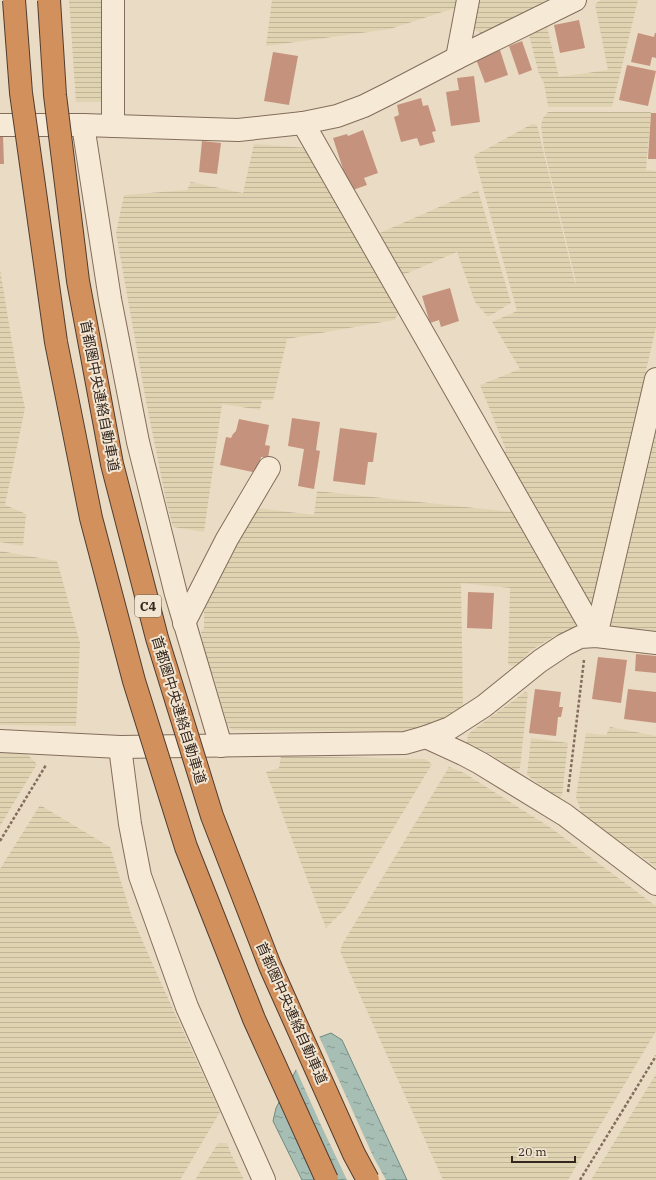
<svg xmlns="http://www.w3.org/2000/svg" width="656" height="1180" viewBox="0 0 656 1180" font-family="'IBM Plex Serif','Noto Sans JP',serif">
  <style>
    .farmland { fill: url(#farmland-rules) }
    .water { fill: url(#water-ripples); stroke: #6d8b80 }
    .pier { fill: #eadbc4 }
    .building { fill: #c5937d }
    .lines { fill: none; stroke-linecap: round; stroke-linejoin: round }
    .minor-casing { stroke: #836d5c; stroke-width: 24 }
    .path { stroke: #836d5c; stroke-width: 2.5; stroke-dasharray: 3 2; stroke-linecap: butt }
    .minor { stroke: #f6e9d6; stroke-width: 22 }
    .highway-bridge-casing { stroke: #513c30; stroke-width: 24; stroke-linecap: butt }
    .highway-bridge { stroke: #d2915c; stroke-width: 22 }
    .labels { text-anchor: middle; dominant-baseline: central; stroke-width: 4; stroke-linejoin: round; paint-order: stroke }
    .shield { fill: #f2e6d3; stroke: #6d6055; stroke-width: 1 }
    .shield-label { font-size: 13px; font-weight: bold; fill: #34271f }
    .street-label { font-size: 14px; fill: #34271f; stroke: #f2e6d3 }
  </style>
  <defs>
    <pattern id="farmland-rules" width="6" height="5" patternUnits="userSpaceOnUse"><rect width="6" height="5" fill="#dfd3b2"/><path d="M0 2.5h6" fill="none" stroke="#c0b599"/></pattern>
    <pattern id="water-ripples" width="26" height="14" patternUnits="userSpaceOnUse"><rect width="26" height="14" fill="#a6beb4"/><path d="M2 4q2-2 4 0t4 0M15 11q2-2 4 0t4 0" fill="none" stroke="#889a92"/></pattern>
  </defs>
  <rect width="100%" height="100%" fill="#eadbc4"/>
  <g class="farmland">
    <polygon points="69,0 108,0 107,102 76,102"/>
    <polygon points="272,0 457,0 455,8 390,29 266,46"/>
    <polygon points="474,0 550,0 482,34 470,26"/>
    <polygon points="601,0 638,0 612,107 548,107 544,83 539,74 529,35 547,27 559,77 608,70 595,4"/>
    <polygon points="548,112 651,112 646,170 656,171 656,327 593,602 584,604 497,454 506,450 480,385 520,369 492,322 517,311 474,156 476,154 483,151 532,124 537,125 575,283 576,282 544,149 541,125 543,118"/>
    <polygon points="254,144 308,148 401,310 394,320 287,339 273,400 262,400 260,410 222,404 204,532 173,527 167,505 146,401 116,233 124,195 187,190 191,182 243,193"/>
    <polygon points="478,190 511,303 488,317 475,302 457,252 396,278 373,236"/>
    <polygon points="0,269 16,367 25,408 5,505 26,514 23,546 0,542"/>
    <polygon points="656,412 656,635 612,629 606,619"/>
    <polygon points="317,491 512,512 576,618 577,622 575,626 571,630 556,635 530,651 519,663 512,666 508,664 510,588 461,583 463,707 443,720 424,727 404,731 317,731 232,730 228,726 213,675 207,664 201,632 204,628 204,612 209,589 249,507 314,515"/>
    <polygon points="0,551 57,561 80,643 76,726 0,725"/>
    <polygon points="525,692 528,693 520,768 517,771 488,753 473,748 467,743 468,734"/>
    <polygon points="610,727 656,736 656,867 582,814 576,797 586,733 606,735"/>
    <polygon points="531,738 568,743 562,795 559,799 527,775"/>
    <polygon points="0,752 26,753 37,764 0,826"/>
    <polygon points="281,756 425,759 432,764 345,909 326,928 266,772 279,768"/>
    <polygon points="449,767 464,773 551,828 656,906 656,1031 568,1180 443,1180 340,951 343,943"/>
    <polygon points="40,805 110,847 132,917 157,974 220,1112 180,1180 0,1180 0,869"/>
    <polygon points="656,1074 656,1180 591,1180"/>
    <polygon points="218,1143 227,1143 231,1154 244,1180 195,1180"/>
  </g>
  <polygon class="water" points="331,1033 342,1040 407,1180 302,1180 273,1121 276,1108 312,1040"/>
  <polygon class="pier" points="319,1036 373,1156 386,1180 347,1180 320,1123 295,1067 310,1039"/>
  <g class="building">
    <polygon points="579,20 585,48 560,53 554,25"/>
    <polygon points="638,33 654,37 655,33 656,33 656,58 652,57 650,66 631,62"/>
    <polygon points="522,41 532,70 519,75 509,46"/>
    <polygon points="500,50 508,75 485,83 476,59"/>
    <polygon points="273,52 298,56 289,105 264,101"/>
    <polygon points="627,65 656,71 648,106 619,100"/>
    <polygon points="474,76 480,122 451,126 446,92 459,90 457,78"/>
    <polygon points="421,98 423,106 428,105 436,131 432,132 435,142 420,146 417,138 401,142 394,117 399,115 397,105"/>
    <polygon points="651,113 656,113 656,159 648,159"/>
    <polygon points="363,130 378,173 364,178 367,185 350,191 333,138 347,134 348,136"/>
    <polygon points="0,136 3,136 4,164 0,164"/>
    <polygon points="202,141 221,143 217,174 199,172"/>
    <polygon points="450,288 459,321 441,327 439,320 430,323 422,296"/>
    <polygon points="292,418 320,422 316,450 320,451 314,489 298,486 304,449 288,446"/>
    <polygon points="239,419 269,425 265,445 270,446 268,458 261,457 257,473 220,465 226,437 231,438 233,434 236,431"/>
    <polygon points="340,428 377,433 373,462 368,462 365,485 333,481"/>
    <polygon points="468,592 494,593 492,629 467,628"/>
    <polygon points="636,654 656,656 656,673 635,671"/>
    <polygon points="598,657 627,660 621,703 592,699"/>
    <polygon points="535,689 561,692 559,707 563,707 561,717 558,717 556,736 529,733"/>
    <polygon points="628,689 656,692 656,723 624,719"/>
  </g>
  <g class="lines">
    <g class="minor-casing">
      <g id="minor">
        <polyline points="457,58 468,0"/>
        <polyline points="303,123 596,636"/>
        <polyline points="0,125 83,125 238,130 303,123 337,116 364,106 388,94 457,58 575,0"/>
        <polyline points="83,125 110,299 138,442 176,594 221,746"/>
        <polyline points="113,126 113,0"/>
        <polyline points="184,623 227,539 269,468"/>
        <polyline points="596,636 656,379"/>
        <polyline points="426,737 463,754 480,763 565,815 656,884"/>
        <polyline points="0,741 120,747 405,743 426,737 450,728 484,706 540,661 564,645 580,637 596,636 656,643"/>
        <polyline points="120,747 130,824 140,876 187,1007 264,1180"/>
      </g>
    </g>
    <g class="path">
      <polyline points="568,792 584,660"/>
      <polyline points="0,841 46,765"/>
      <polyline points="580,1180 656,1056"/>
    </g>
    <use href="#minor" class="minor"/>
    <g class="highway-bridge-casing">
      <g id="highway-bridge">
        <polyline points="14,0 21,93 56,342 91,518 134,681 186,847 254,1019 327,1180"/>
        <polyline points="49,0 55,95 78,281 112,464 157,638 212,816 270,966 354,1154 368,1180"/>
      </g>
    </g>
    <use href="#highway-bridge" class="highway-bridge"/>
  </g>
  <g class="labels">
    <rect class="shield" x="135" y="595" width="26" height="22" rx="3"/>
    <g class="shield-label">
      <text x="148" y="606">C4</text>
    </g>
    <g class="street-label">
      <text transform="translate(100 396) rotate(79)">首都圏中央連絡自動車道</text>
      <text transform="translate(179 710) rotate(73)">首都圏中央連絡自動車道</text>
      <text transform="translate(292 1013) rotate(66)">首都圏中央連絡自動車道</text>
    </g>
  </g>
  <path d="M512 1156v6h63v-6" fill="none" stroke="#34271f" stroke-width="2"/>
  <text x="518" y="1156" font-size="12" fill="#34271f" stroke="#f2e6d3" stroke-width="3" paint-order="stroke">20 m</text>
</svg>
